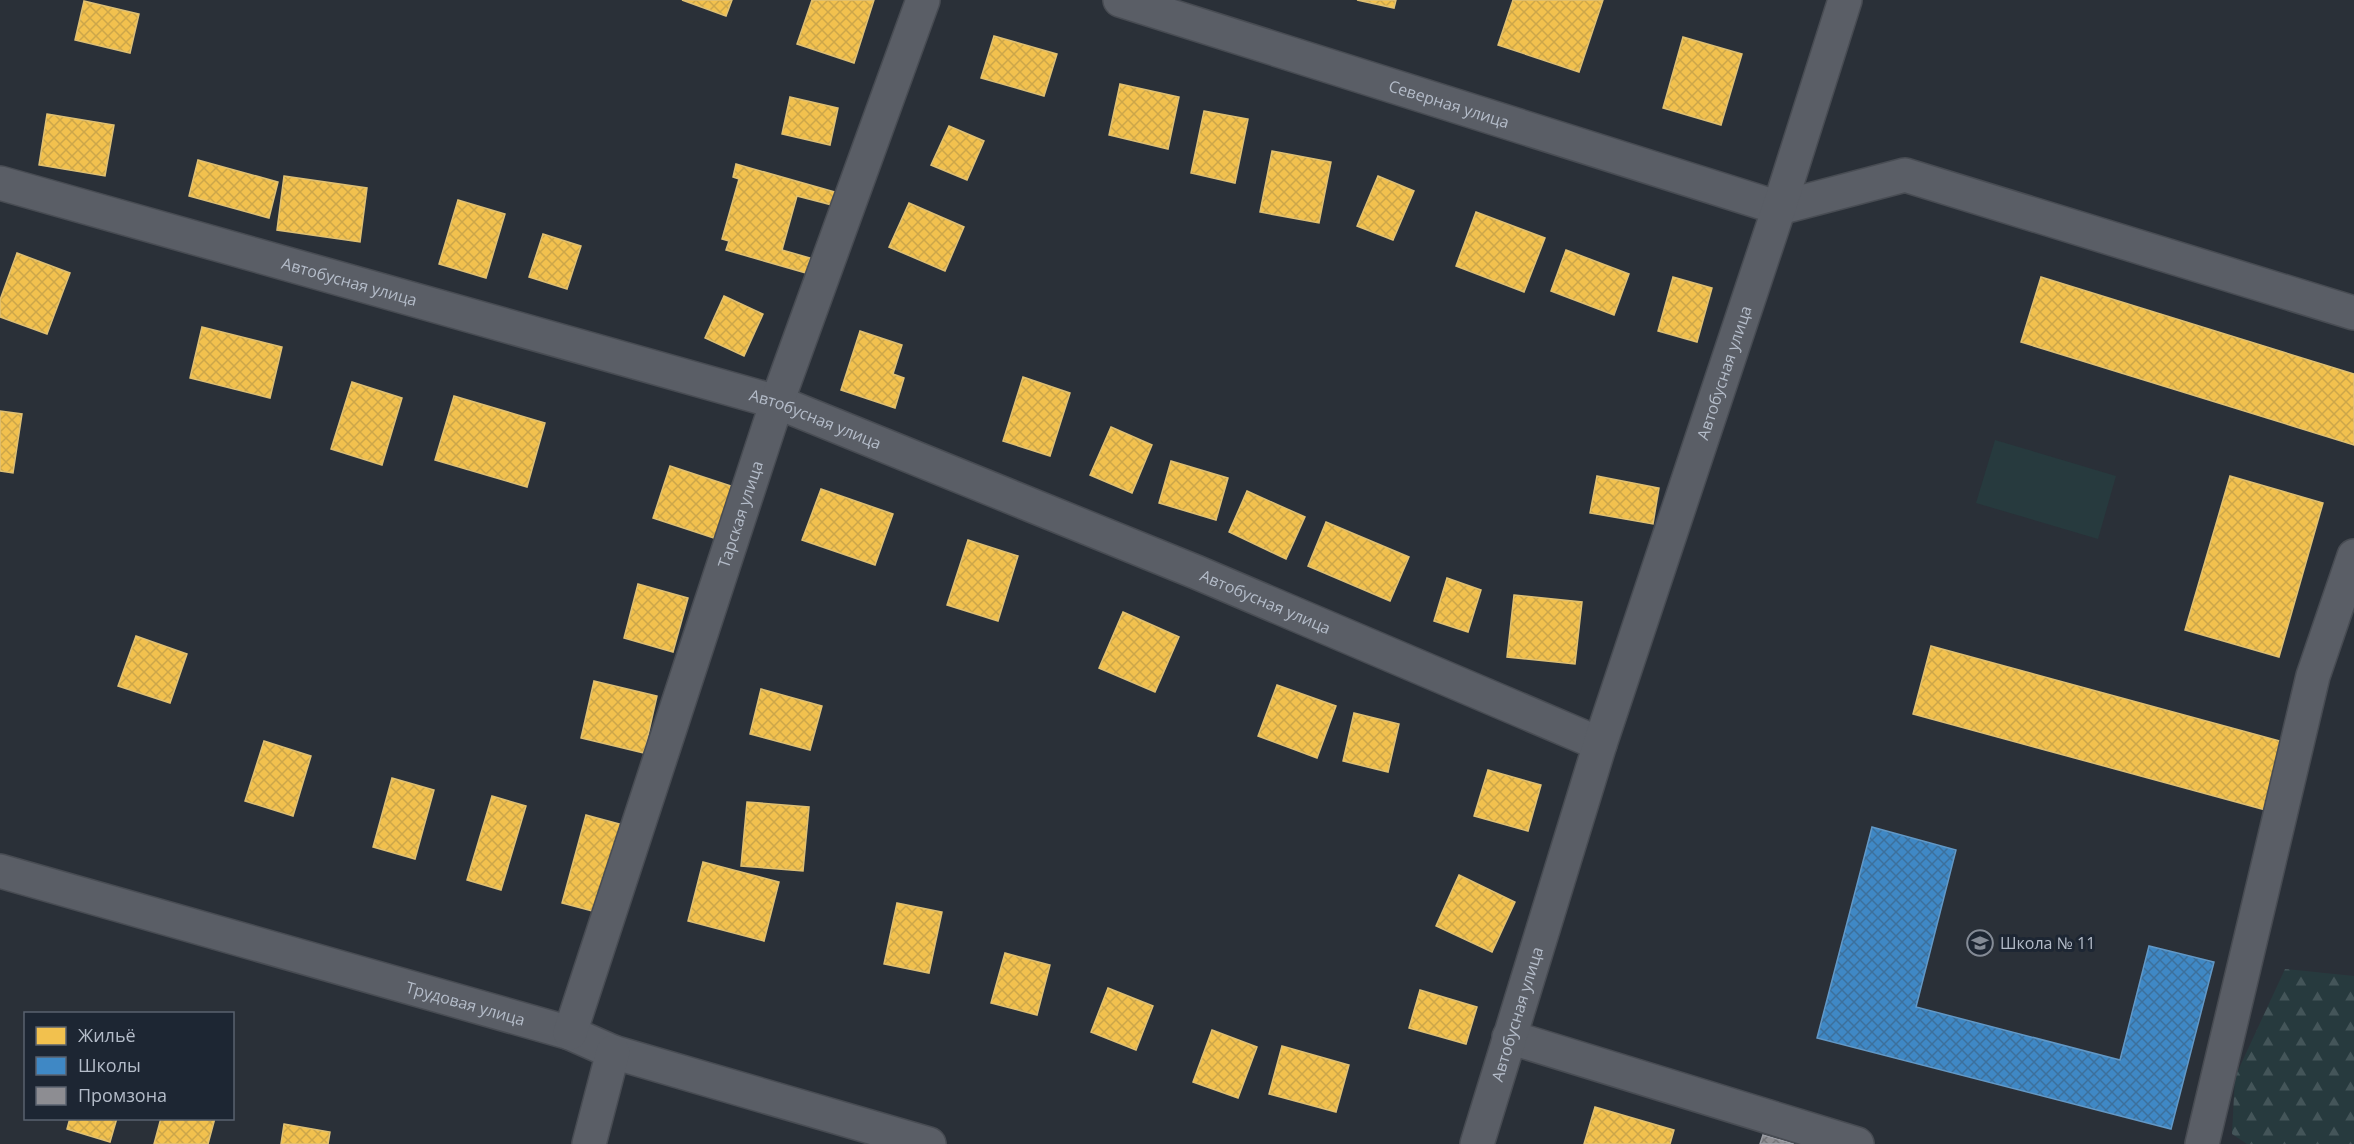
<svg xmlns="http://www.w3.org/2000/svg" width="2354" height="1144" viewBox="0 0 2354 1144" font-family="'Open Sans',sans-serif">
  <style>
    .grass { fill: #273a3e }
    .forest { fill: url(#forest-firs) }
    .homes { fill: url(#homes-cross-hatch); stroke: #dfc073; stroke-width: 1.5 }
    .schools { fill: url(#schools-cross-hatch); stroke: #6298c6; stroke-width: 1.5 }
    .industry { fill: url(#industry-cross-hatch); stroke: #999ba2; stroke-width: 1.5 }
    .lines { fill: none; stroke-linecap: round; stroke-linejoin: round }
    .minor-casing { stroke: #484c53; stroke-width: 36 }
    .minor { stroke: #5a5e66; stroke-width: 33 }
    .labels { text-anchor: middle; dominant-baseline: central; stroke-width: 6; stroke-linejoin: round; paint-order: stroke }
    .street-label { font-size: 16px; fill: #b4bcc9; stroke: #1d2633 }
    .poi-label { font-size: 16px; fill: #b4bcc9; stroke: #1d2633; text-anchor: start }
  </style>
  <defs>
    <pattern id="forest-firs" width="22" height="20" patternUnits="userSpaceOnUse" patternTransform="scale(1.5)"><rect width="22" height="20" fill="#273a3e"/><path d="M5 1l3.5 6h-7zM16 11l3.5 6h-7z" fill="#445559"/></pattern>
    <pattern id="homes-cross-hatch" width="8" height="8" patternUnits="userSpaceOnUse" patternTransform="scale(1.5)"><rect width="8" height="8" fill="#f2c14e"/><path d="M0 0l8 8M0 8l8-8" fill="none" stroke="#cca64a"/></pattern>
    <pattern id="schools-cross-hatch" width="8" height="8" patternUnits="userSpaceOnUse" patternTransform="scale(1.5)"><rect width="8" height="8" fill="#3f88c5"/><path d="M0 0l8 8M0 8l8-8" fill="none" stroke="#3c709c"/></pattern>
    <pattern id="industry-cross-hatch" width="8" height="8" patternUnits="userSpaceOnUse" patternTransform="scale(1.5)"><rect width="8" height="8" fill="#8d8d92"/><path d="M0 0l8 8M0 8l8-8" fill="none" stroke="#737478"/></pattern>
  </defs>
  <rect width="100%" height="100%" fill="#2a3038"/>
  <polygon class="grass" points="1995,440 2116,476 2098,539 1976,503"/>
  <polygon class="forest" points="2285,969 2354,976 2354,1144 2247,1144 2232,1134 2235,1077"/>
  <g class="homes">
    <polygon points="682,0 732,0 726,16"/>
    <polygon points="812,0 874,0 854,63 797,44"/>
    <polygon points="1357,0 1396,0 1394,8"/>
    <polygon points="1513,0 1603,0 1579,72 1498,45"/>
    <polygon points="84,1 139,14 130,53 75,40"/>
    <polygon points="994,36 1057,54 1044,96 981,78"/>
    <polygon points="1683,37 1742,54 1721,125 1663,108"/>
    <polygon points="1120,84 1179,97 1168,149 1109,135"/>
    <polygon points="790,97 838,108 830,145 782,134"/>
    <polygon points="1204,111 1248,119 1235,183 1191,173"/>
    <polygon points="47,114 114,125 105,176 39,165"/>
    <polygon points="949,126 984,141 967,180 931,165"/>
    <polygon points="1272,151 1331,162 1319,223 1260,212"/>
    <polygon points="198,160 278,182 269,218 189,196"/>
    <polygon points="736,164 835,192 832,205 797,196 782,250 810,258 806,273 726,250 729,241 722,239 739,179 733,177"/>
    <polygon points="284,176 367,188 360,242 277,230"/>
    <polygon points="1378,176 1414,191 1393,240 1357,226"/>
    <polygon points="458,200 505,214 486,278 439,264"/>
    <polygon points="909,203 964,227 945,271 889,247"/>
    <polygon points="1476,212 1545,238 1524,292 1456,266"/>
    <polygon points="543,234 581,246 567,289 529,277"/>
    <polygon points="1566,250 1629,274 1614,315 1551,291"/>
    <polygon points="17,253 70,273 47,334 0,317 0,300"/>
    <polygon points="1673,277 1712,288 1697,342 1658,331"/>
    <polygon points="2041,277 2354,374 2354,445 2021,342"/>
    <polygon points="724,296 763,314 744,356 705,338"/>
    <polygon points="202,327 282,347 270,398 190,378"/>
    <polygon points="860,331 902,345 893,374 904,378 895,408 841,390"/>
    <polygon points="1023,377 1070,393 1050,456 1003,441"/>
    <polygon points="352,382 402,398 382,465 331,449"/>
    <polygon points="454,396 545,423 527,487 435,460"/>
    <polygon points="0,411 22,414 13,473 0,471"/>
    <polygon points="1111,427 1152,445 1132,493 1090,475"/>
    <polygon points="1171,461 1228,478 1216,520 1159,503"/>
    <polygon points="670,466 737,488 720,540 653,518"/>
    <polygon points="1597,476 1659,488 1653,524 1590,513"/>
    <polygon points="2230,476 2323,503 2279,657 2185,630"/>
    <polygon points="821,489 893,514 875,565 802,540"/>
    <polygon points="1247,491 1305,517 1286,559 1229,532"/>
    <polygon points="1326,522 1409,557 1390,601 1308,566"/>
    <polygon points="968,540 1018,556 998,621 947,605"/>
    <polygon points="1447,578 1481,590 1468,632 1434,621"/>
    <polygon points="638,584 688,598 673,652 624,638"/>
    <polygon points="1514,595 1582,602 1575,664 1507,657"/>
    <polygon points="1123,612 1179,637 1155,692 1099,668"/>
    <polygon points="136,636 187,654 170,703 118,686"/>
    <polygon points="1931,646 2291,744 2273,812 1913,714"/>
    <polygon points="594,681 657,696 644,753 581,738"/>
    <polygon points="1277,685 1336,706 1317,758 1258,736"/>
    <polygon points="761,689 822,706 810,750 750,734"/>
    <polygon points="1354,713 1399,724 1388,772 1343,761"/>
    <polygon points="264,741 311,756 293,816 245,801"/>
    <polygon points="1488,770 1541,785 1528,831 1474,816"/>
    <polygon points="392,778 434,790 415,859 373,847"/>
    <polygon points="492,796 526,806 501,890 467,880"/>
    <polygon points="747,802 809,807 803,871 741,866"/>
    <polygon points="586,815 627,826 604,914 562,903"/>
    <polygon points="703,862 779,882 764,941 688,921"/>
    <polygon points="1459,875 1515,902 1492,952 1436,926"/>
    <polygon points="897,903 942,912 929,973 884,964"/>
    <polygon points="1005,953 1050,965 1037,1015 991,1003"/>
    <polygon points="1108,988 1153,1006 1136,1050 1091,1032"/>
    <polygon points="1420,990 1477,1007 1466,1044 1409,1028"/>
    <polygon points="1212,1030 1257,1047 1238,1098 1193,1082"/>
    <polygon points="1282,1046 1349,1065 1336,1112 1269,1094"/>
    <polygon points="1595,1107 1674,1130 1670,1144 1584,1144"/>
    <polygon points="70,1118 117,1118 110,1142 67,1129"/>
    <polygon points="161,1118 215,1118 208,1144 154,1144"/>
    <polygon points="284,1124 330,1132 328,1144 281,1144"/>
  </g>
  <polygon class="schools" points="1872,827 1956,850 1916,1007 2120,1060 2149,946 2214,962 2171,1129 1817,1038"/>
  <polygon class="industry" points="1763,1135 1794,1144 1760,1144"/>
  <g class="lines">
    <g class="minor-casing">
      <g id="minor">
        <path id="s1" d="M1120 0 1779 208 1905 175 2354 313"/>
        <path id="s2" d="M0 183 777 402 1196 572 1600 744"/>
        <path id="s3" d="M0 871 570 1033 613 1052 929 1144"/>
        <path id="s4" d="M570 1033 777 402 923 0"/>
        <polyline points="1509,1037 1857,1144"/>
        <polyline points="589,1144 613,1052"/>
        <path id="s5" d="M1477 1144 1600 744 1779 208 1845 0"/>
        <polyline points="2202,1144 2313,676 2354,556"/>
      </g>
    </g>
    <use href="#minor" class="minor"/>
  </g>
  <defs>
    <g id="school-ring" transform="scale(1.35)"><circle r="9.5" fill="#1d2633" stroke="#848b96" stroke-width="1.5"/><path d="M0-5L7-2L0 1L-7-2ZM-4 1L0 2.5L4 1V4Q0 6-4 4Z" fill="#848b96"/></g>
  </defs>
  <g fill-rule="evenodd">
    <use href="#school-ring" x="1980" y="943"/>
  </g>
  <g class="labels">
    <g class="street-label">
      <text stroke="none"><textPath href="#s1" startOffset="345">Северная улица</textPath></text>
      <text stroke="none"><textPath href="#s2" startOffset="363">Автобусная улица</textPath></text>
      <text stroke="none"><textPath href="#s5" startOffset="810">Автобусная улица</textPath></text>
      <text stroke="none"><textPath href="#s2" startOffset="849">Автобусная улица</textPath></text>
      <text stroke="none"><textPath href="#s4" startOffset="546">Тарская улица</textPath></text>
      <text stroke="none"><textPath href="#s2" startOffset="1335">Автобусная улица</textPath></text>
      <text stroke="none"><textPath href="#s3" startOffset="484">Трудовая улица</textPath></text>
      <text stroke="none"><textPath href="#s5" startOffset="136">Автобусная улица</textPath></text>
    </g>
    <g class="poi-label">
      <text x="2000" y="943">Школа № 11</text>
    </g>
  </g>
  <rect x="24" y="1012" width="210" height="108" fill="#1d2633" stroke="#59626f" stroke-width="1.5"/>
  <rect x="36" y="1027" width="30" height="18" fill="#f2c14e" stroke="#59626f" stroke-width="1.5"/>
  <text x="78" y="1042" font-size="18" fill="#b4bcc9">Жильё</text>
  <rect x="36" y="1057" width="30" height="18" fill="#3f88c5" stroke="#59626f" stroke-width="1.5"/>
  <text x="78" y="1072" font-size="18" fill="#b4bcc9">Школы</text>
  <rect x="36" y="1087" width="30" height="18" fill="#8d8d92" stroke="#59626f" stroke-width="1.5"/>
  <text x="78" y="1102" font-size="18" fill="#b4bcc9">Промзона</text>
</svg>
